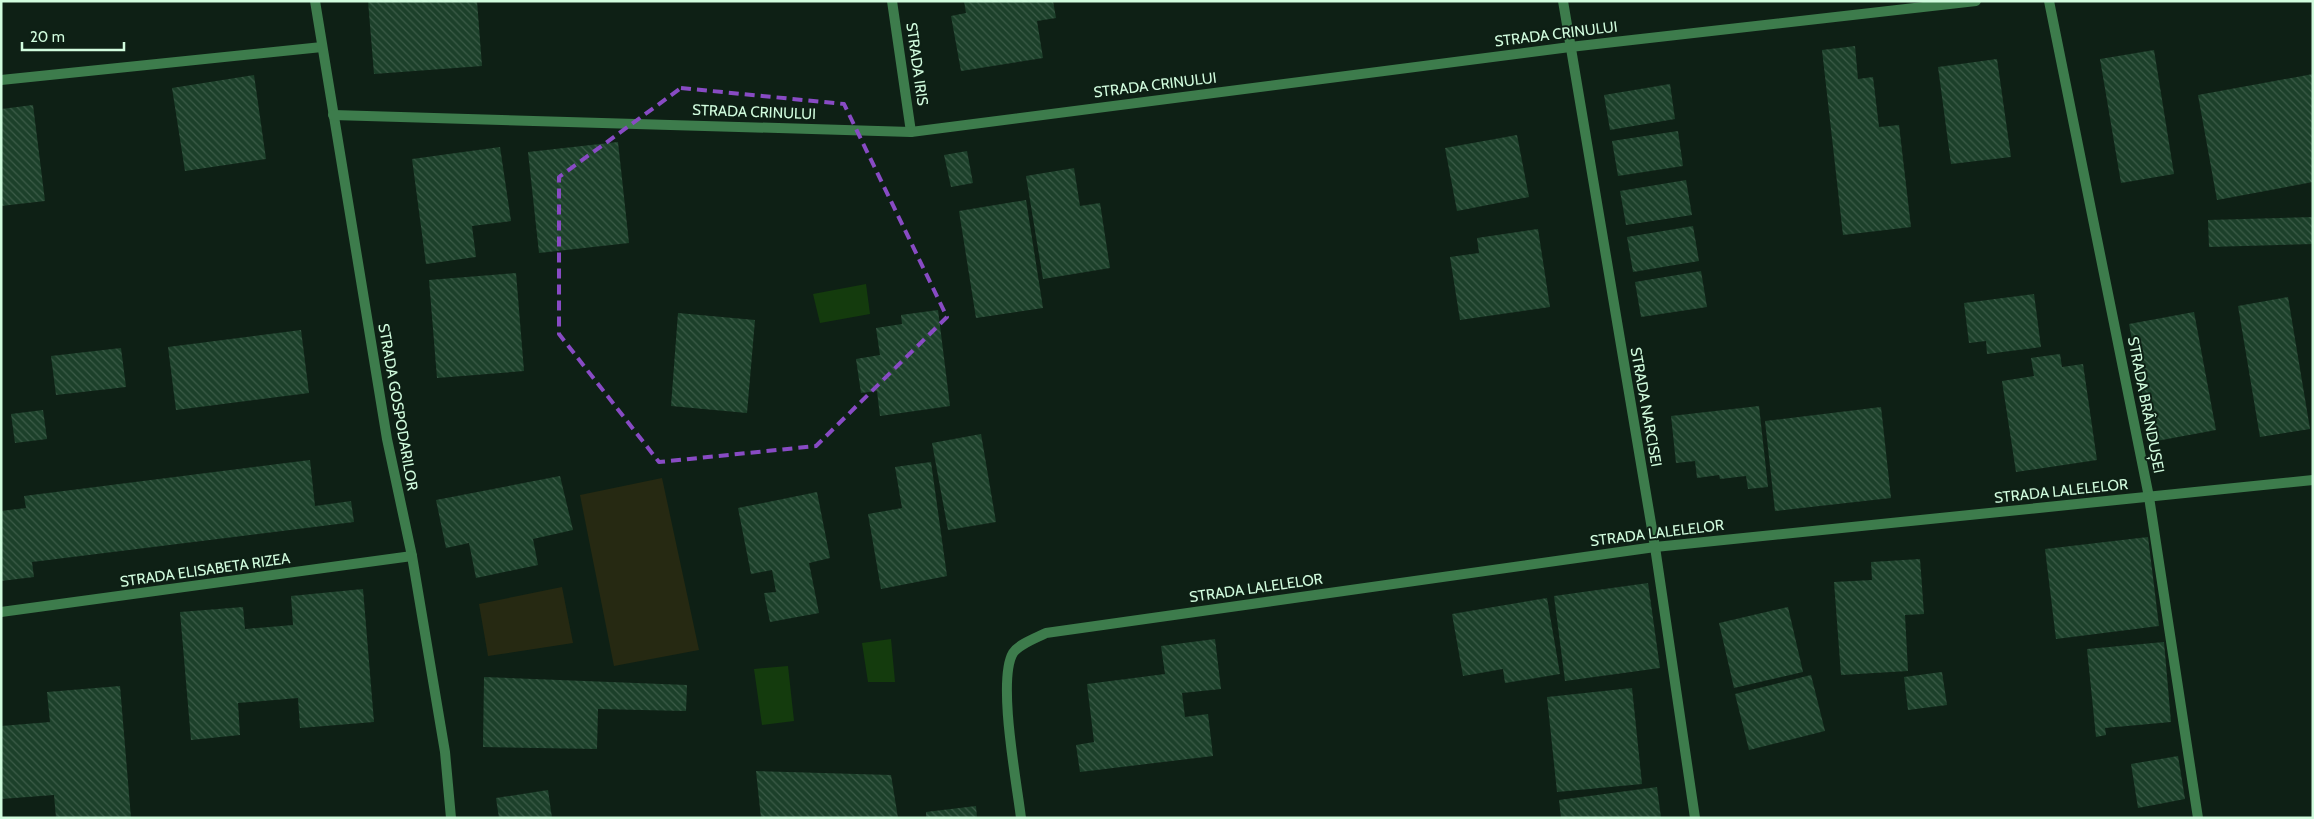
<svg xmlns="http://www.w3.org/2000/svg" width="2314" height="819" viewBox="0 0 2314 819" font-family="Cabin,sans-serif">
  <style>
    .grass { fill: #262912 }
    .water { fill: #143b0d }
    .building { fill: url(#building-back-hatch) }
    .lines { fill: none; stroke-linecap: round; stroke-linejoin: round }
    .lane { stroke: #3d7c4c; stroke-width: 10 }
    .street { stroke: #3d7c4c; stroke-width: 10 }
    .marked { fill: none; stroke: #884bc4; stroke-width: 4; stroke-dasharray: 10 6; stroke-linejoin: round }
    .labels { text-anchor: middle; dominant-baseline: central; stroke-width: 4; stroke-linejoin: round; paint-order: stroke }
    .street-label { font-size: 15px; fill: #d1fcde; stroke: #0e2015 }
  </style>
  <defs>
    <pattern id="building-back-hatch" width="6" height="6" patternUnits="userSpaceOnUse" patternTransform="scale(1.25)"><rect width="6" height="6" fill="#1c402a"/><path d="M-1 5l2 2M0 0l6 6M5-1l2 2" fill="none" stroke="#3c5c48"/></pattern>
  </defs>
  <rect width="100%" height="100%" fill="#0e2015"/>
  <g class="grass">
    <polygon points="662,478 699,650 614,666 580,495"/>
    <polygon points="562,587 573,643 488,656 479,604"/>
  </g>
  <g class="water">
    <polygon points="866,284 870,314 820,323 813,294"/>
    <polygon points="891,639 895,682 868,682 862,643"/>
    <polygon points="788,666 794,721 762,725 754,669"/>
  </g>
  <g class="building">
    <polygon points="368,1 477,1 482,66 374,74"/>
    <polygon points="964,1 1053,1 1056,18 1037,21 1043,58 961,71 951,16 966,13"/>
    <polygon points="1855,46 1858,79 1873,77 1879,127 1899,125 1911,227 1843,235 1822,50"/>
    <polygon points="2154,50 2174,174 2121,183 2100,59"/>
    <polygon points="1997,59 2011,157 1951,164 1938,67"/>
    <polygon points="2313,74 2313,182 2217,200 2198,95"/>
    <polygon points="254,75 266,159 185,171 172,88"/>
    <polygon points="1670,84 1675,119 1610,130 1604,95"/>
    <polygon points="33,105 45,201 1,206 1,109"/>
    <polygon points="1678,131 1683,166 1618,176 1612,141"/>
    <polygon points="1517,135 1529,197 1457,211 1445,148"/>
    <polygon points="618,142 629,243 539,253 528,152"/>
    <polygon points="500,147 511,221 472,226 476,257 426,264 412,159"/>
    <polygon points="967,151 973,183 951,187 944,155"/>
    <polygon points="1074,168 1080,206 1100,203 1110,268 1043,279 1026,176"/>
    <polygon points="1686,180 1692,215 1626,225 1620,191"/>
    <polygon points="1026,200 1043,308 976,318 959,211"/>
    <polygon points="2313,217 2313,244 2209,247 2208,220"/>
    <polygon points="1693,226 1699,261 1633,272 1627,237"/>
    <polygon points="1538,229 1550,307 1460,320 1450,257 1479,253 1477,238"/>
    <polygon points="1701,271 1707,307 1641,317 1635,282"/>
    <polygon points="516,273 524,371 437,378 429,280"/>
    <polygon points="2034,294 2041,347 1987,354 1986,341 1969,343 1964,303"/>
    <polygon points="2288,297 2310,429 2260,437 2238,306"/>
    <polygon points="938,310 950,406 880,416 877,391 861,393 856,359 880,355 876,328 902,324 901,315"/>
    <polygon points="2194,312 2216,430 2151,442 2129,324"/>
    <polygon points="678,313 755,320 747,413 671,406"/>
    <polygon points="301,330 309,393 176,410 168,347"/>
    <polygon points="121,348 126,387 56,395 51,356"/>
    <polygon points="2060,354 2062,367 2083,364 2097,460 2016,472 2002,381 2034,376 2031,358"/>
    <polygon points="1759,406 1768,487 1748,489 1746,476 1720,479 1719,475 1697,478 1695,461 1676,463 1671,416"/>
    <polygon points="1881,407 1891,498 1775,511 1765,421"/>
    <polygon points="43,410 47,439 15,443 11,414"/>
    <polygon points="981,434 996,522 948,530 932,443"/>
    <polygon points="310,460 315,506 351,501 354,522 32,562 34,577 1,581 1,511 26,508 24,496"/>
    <polygon points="931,462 947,576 881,589 868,514 902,508 895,467"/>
    <polygon points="560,476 573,530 533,539 538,565 476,578 469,543 446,548 436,500"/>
    <polygon points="817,492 830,558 809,563 819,613 770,622 764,593 776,592 772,570 751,574 738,508"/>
    <polygon points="2148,537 2159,626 2056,639 2045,549"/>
    <polygon points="1920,559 1924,614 1905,615 1908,671 1841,675 1834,582 1872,580 1871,562"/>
    <polygon points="1648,583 1660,668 1565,681 1554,596"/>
    <polygon points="363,589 374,722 300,728 298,698 238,703 240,735 191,740 180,612 243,607 245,629 293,625 291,596"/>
    <polygon points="1547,598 1560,674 1505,683 1503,669 1463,676 1452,614"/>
    <polygon points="1788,607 1803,672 1734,688 1719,623"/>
    <polygon points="1215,639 1221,689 1182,693 1185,717 1208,714 1213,756 1080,772 1076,745 1094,742 1087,684 1165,674 1161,646"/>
    <polygon points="2164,642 2171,722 2105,728 2106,735 2096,737 2087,649"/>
    <polygon points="1942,672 1947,705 1908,710 1904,677"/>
    <polygon points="1811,675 1825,731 1749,750 1735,694"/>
    <polygon points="484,677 687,685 686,711 598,709 597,749 483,747"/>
    <polygon points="120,686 131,818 56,818 54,795 1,799 1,726 50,722 47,692"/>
    <polygon points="1632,688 1642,784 1557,792 1547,697"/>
    <polygon points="2178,756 2185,799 2138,808 2131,764"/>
    <polygon points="756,771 891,775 898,818 761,818"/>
    <polygon points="1657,787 1661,818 1561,818 1559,800"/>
    <polygon points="548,790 552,818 499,818 496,798"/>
    <polygon points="976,806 977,818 926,818 926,812"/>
  </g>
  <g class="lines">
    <polyline class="lane" points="1,80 322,47"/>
    <g class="street">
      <polyline points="315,1 387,439 412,556 445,752 451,818"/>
      <polyline points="892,1 911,132"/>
      <polyline points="1563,1 1655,547 1695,818"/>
      <polyline points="2049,1 2149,497 2198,818"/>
      <polyline points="333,115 911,132 1570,47 1976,1"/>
      <polyline points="1,612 412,556"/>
      <path d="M1021 818C1017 784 997 680 1013 653 1019 644 1036 638 1046 633L1655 547 2313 480"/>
    </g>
  </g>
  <path class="marked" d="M681 88 844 104 947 317 816 446 659 462 559 334V177Z"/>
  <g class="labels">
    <g class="street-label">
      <text transform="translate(1556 34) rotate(-7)">STRADA CRINULUI</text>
      <text transform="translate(917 64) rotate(82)">STRADA IRIS</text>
      <text transform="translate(1155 85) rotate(-7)">STRADA CRINULUI</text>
      <text transform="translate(754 112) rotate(2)">STRADA CRINULUI</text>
      <text transform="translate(2146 405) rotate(79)">STRADA BRÂNDUȘEI</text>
      <text transform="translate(398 407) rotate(80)">STRADA GOSPODARILOR</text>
      <text transform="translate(1646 407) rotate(80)">STRADA NARCISEI</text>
      <text transform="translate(2061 491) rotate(-6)">STRADA LALELELOR</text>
      <text transform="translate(1657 533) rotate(-7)">STRADA LALELELOR</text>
      <text transform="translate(205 570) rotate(-8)">STRADA ELISABETA RIZEA</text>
      <text transform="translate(1256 588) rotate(-8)">STRADA LALELELOR</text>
    </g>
  </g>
  <rect width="2314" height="819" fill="none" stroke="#d1fcde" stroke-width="5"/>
  <path d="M22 42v8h102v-8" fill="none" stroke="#d1fcde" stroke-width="2.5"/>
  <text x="30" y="42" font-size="15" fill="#d1fcde" stroke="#0e2015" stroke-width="4" paint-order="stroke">20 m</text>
</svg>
